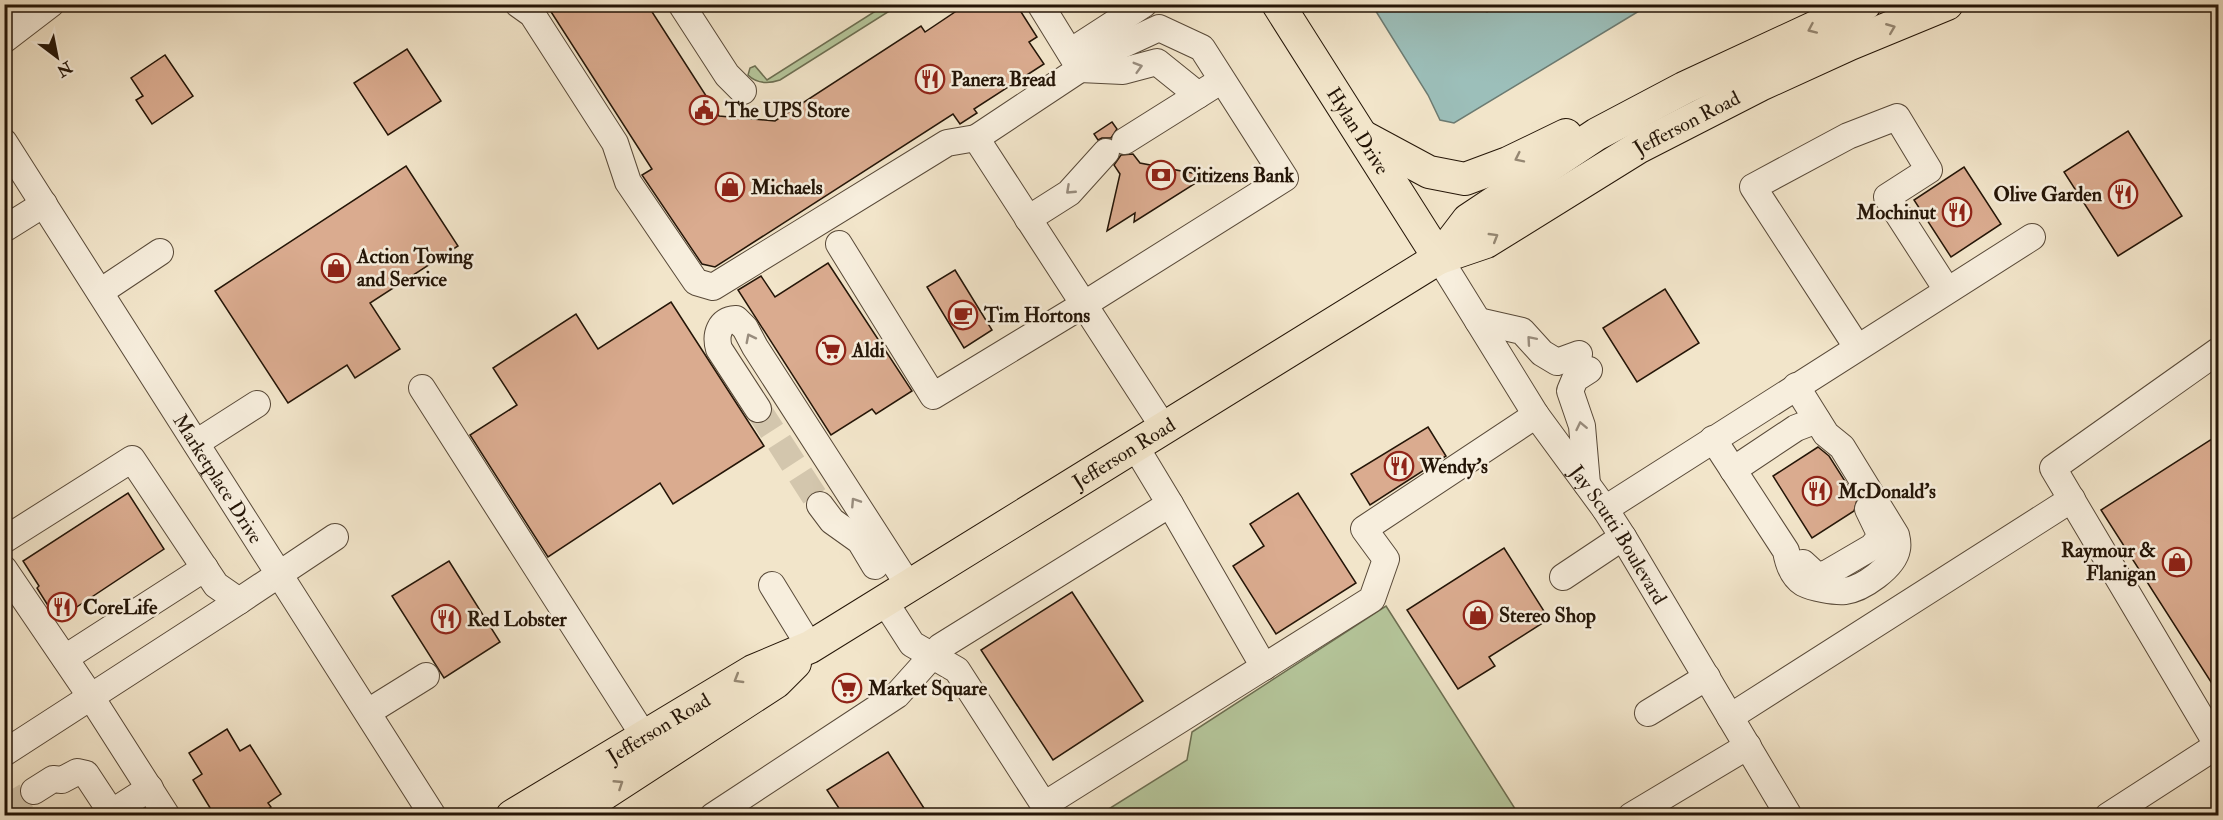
<svg xmlns="http://www.w3.org/2000/svg" width="2223" height="820" viewBox="0 0 2223 820" font-family="'IM FELL Double Pica',serif">
  <style>
    .green { fill: #b5c69b; stroke: #6c6e51; stroke-width: 1.5 }
    .water { fill: #9cbfba; stroke: #6c7b72; stroke-width: 1.5 }
    .building { fill: #daab8f; stroke: #241507; stroke-width: 1.5 }
    .lines { fill: none; stroke-linecap: round; stroke-linejoin: round }
    .minor-tunnel { stroke: #d3c6ad; stroke-width: 26; stroke-dasharray: 26 13; stroke-linecap: butt }
    .minor-casing { stroke: #584938; stroke-width: 28 }
    .major-casing { stroke: #241507; stroke-width: 34 }
    .minor { stroke: #f7eedd; stroke-width: 26 }
    .major { stroke: #f2e5ca; stroke-width: 32 }
    .oneway { stroke: #958772 }
    .oneway2 { stroke: #988c7d }
    .labels { text-anchor: middle; dominant-baseline: central; stroke-width: 5; stroke-linejoin: round; paint-order: stroke }
    .poi-label { font-size: 20px; font-weight: bold; fill: #241507; stroke: #f7eedd; text-anchor: start }
    .street-label { font-size: 20px; fill: #241507; stroke: #f7eedd }
  </style>
  <rect width="100%" height="100%" fill="#f2e5ca"/>
  <filter id="stains"><feTurbulence type="fractalNoise" baseFrequency=".00333" numOctaves="4"/><feColorMatrix values="0 0 0 0 .2 0 0 0 0 .09 0 0 0 0 .02 0 0 0 .5 -.17"/></filter>
  <radialGradient id="worn" r=".72"><stop offset=".6" stop-color="#630" stop-opacity="0"/><stop offset="1" stop-color="#630" stop-opacity=".3"/></radialGradient>
  <g class="green">
    <path d="M885 5H899L780 80C768 84 757 84 748 75L750 68 755 66 767 80Z"/>
    <polygon points="1386,606 1519,815 1099,815 1187,760 1192,732"/>
  </g>
  <polygon class="water" points="1498,4 1649,4 1649,5 1454,123 1440,120 1428,95 1372,5 1473,5 1487,12"/>
  <g class="building">
    <polygon points="546,4 647,4 719,116 775,121 921,26 925,32 967,4 1016,4 1037,37 1029,42 1044,64 974,109 977,113 960,124 953,114 715,267 702,264 642,175 652,169"/>
    <polygon points="407,49 441,101 388,135 354,83"/>
    <polygon points="165,55 193,96 152,124 136,100 143,96 131,78"/>
    <polygon points="1112,122 1117,129 1111,138 1102,138 1098,140 1094,134"/>
    <polygon points="2128,131 2182,216 2118,256 2064,172"/>
    <polygon points="1133,154 1140,163 1207,176 1134,222 1135,213 1107,231 1120,174 1114,165 1121,155"/>
    <polygon points="406,166 458,246 370,303 400,349 355,378 347,365 288,403 215,291"/>
    <polygon points="1964,167 2001,224 1951,257 1914,200"/>
    <polygon points="828,263 912,391 876,414 872,409 831,435 738,290 761,276 775,297"/>
    <polygon points="955,270 992,330 964,348 927,287"/>
    <polygon points="1665,289 1699,343 1637,382 1603,328"/>
    <polygon points="671,302 764,446 673,504 660,483 548,557 470,435 517,405 493,368 576,314 598,349"/>
    <polygon points="1428,427 1446,456 1370,505 1351,474"/>
    <polygon points="2218,435 2218,693 2101,510"/>
    <polygon points="1818,447 1829,456 1857,500 1854,511 1812,538 1773,476"/>
    <polygon points="128,493 164,549 57,620 37,588 39,586 23,561"/>
    <polygon points="1298,493 1356,583 1276,634 1233,566 1264,546 1250,524"/>
    <polygon points="1504,548 1549,619 1489,657 1495,666 1458,689 1407,610"/>
    <polygon points="449,561 500,642 444,678 392,596"/>
    <polygon points="1072,592 1143,701 1053,760 981,650"/>
    <polygon points="227,729 240,751 250,745 281,794 268,803 271,807 258,816 254,816 250,810 241,816 215,816 193,780 202,774 189,753"/>
    <polygon points="888,752 929,816 844,816 827,790"/>
  </g>
  <g class="lines">
    <g class="minor-tunnel">
      <polyline points="758,409 820,505"/>
      <polyline points="4,809 34,791"/>
    </g>
    <g class="minor-casing">
      <g id="minor">
        <polyline points="518,4 532,14 615,143 628,182 696,282 713,287 947,143 976,138"/>
        <polyline points="681,4 727,75 743,91"/>
        <polyline points="1040,4 1080,69 976,138 1164,428"/>
        <polyline points="4,13 25,4"/>
        <polyline points="4,40 51,4"/>
        <polyline points="1070,52 1144,4"/>
        <polyline points="1080,69 1123,71 1157,62 1198,95"/>
        <polyline points="1125,141 1211,87"/>
        <path id="s1" d="M4 142 433 816"/>
        <polyline points="1028,219 1069,193 1106,152"/>
        <polyline points="4,229 44,204"/>
        <polyline points="839,244 933,396 1083,305 1285,178 1202,48 1159,28 1107,52 1080,69"/>
        <path id="s2" d="M1439 258 1536 415 1605 509 1623 537 1789 816"/>
        <polyline points="100,292 160,252"/>
        <polyline points="1478,321 1522,331 1542,353 1557,362 1579,354"/>
        <polyline points="1857,347 1753,187 1848,136 1897,117 1929,170 1887,197 1947,290"/>
        <polyline points="2218,351 2053,468 2218,746"/>
        <polyline points="422,388 644,736"/>
        <path d="M758 409 719 349C715 335 719 320 736 319L745 328 755 347 909 586"/>
        <path d="M1713 439 1786 551C1788 563 1792 576 1803 583 1813 588 1834 592 1845 591 1862 589 1894 567 1897 549 1898 545 1897 539 1896 535L1842 447 1826 434 1796 386"/>
        <polyline points="196,443 257,404"/>
        <polyline points="1733,470 1796,428 1817,420"/>
        <polyline points="1587,484 1582,426 1570,391 1575,379 1589,370"/>
        <polyline points="1170,504 1264,667"/>
        <polyline points="820,505 832,521 860,541 875,566"/>
        <polyline points="1605,509 2032,237"/>
        <polyline points="4,540 132,459 216,585 239,601"/>
        <polyline points="1803,563 1815,574 1824,575 1872,547 1881,536 1868,509"/>
        <polyline points="4,569 91,697 167,816"/>
        <polyline points="1563,577 1623,537"/>
        <polyline points="772,585 810,647"/>
        <polyline points="885,602 912,644 957,670 1044,805"/>
        <polyline points="65,658 205,568"/>
        <polyline points="368,712 426,676"/>
        <polyline points="1648,713 1707,677"/>
        <polyline points="1730,717 2072,499"/>
        <polyline points="4,753 239,601 335,537"/>
        <polyline points="34,791 53,779 62,780 77,772 86,774 111,812"/>
        <polyline points="106,816 150,788"/>
        <polyline points="713,816 897,695 940,647 1170,504 1135,446"/>
        <polyline points="1051,816 1044,805 1372,599 1386,559 1364,529 1536,415"/>
        <polyline points="1631,816 1748,746"/>
        <polyline points="2108,816 2218,745"/>
      </g>
    </g>
    <g class="major-casing">
      <g id="major">
        <path id="s3" d="M1278 4 1439 258"/>
        <polyline points="1364,137 1429,172 1465,179 1508,163 1566,135"/>
        <polyline points="1439,258 1468,220 1597,134 1684,88 1865,4"/>
        <path id="s4" d="M512 816 753 671 810 647 1439 258 1486 242 1639 147 1760 85 1850 44 1947 4"/>
        <polyline points="570,816 776,682 795,663"/>
      </g>
    </g>
    <use href="#minor" class="minor"/>
    <use href="#major" class="major"/>
  </g>
  <defs><path id="oneway-chevron" d="M-2-3.5L2.5 0L-2 3.5" fill="none" stroke-width="1.6" stroke-linecap="round" stroke-linejoin="round" transform="scale(1.5)"/></defs>
  <g class="oneway">
    <use href="#oneway-chevron" transform="translate(1891 28) rotate(-22)"/>
    <use href="#oneway-chevron" transform="translate(1812 29) rotate(156)"/>
    <use href="#oneway-chevron" transform="translate(1519 158) rotate(154)"/>
    <use href="#oneway-chevron" transform="translate(1494 237) rotate(-31)"/>
    <use href="#oneway-chevron" transform="translate(738 679) rotate(149)"/>
    <use href="#oneway-chevron" transform="translate(619 784) rotate(-33)"/>
  </g>
  <g class="oneway2">
    <use href="#oneway-chevron" transform="translate(1138 67) rotate(-16)"/>
    <use href="#oneway-chevron" transform="translate(1070 190) rotate(137)"/>
    <use href="#oneway-chevron" transform="translate(750 338) rotate(-117)"/>
    <use href="#oneway-chevron" transform="translate(1531 340) rotate(-131)"/>
    <use href="#oneway-chevron" transform="translate(1581 426) rotate(-102)"/>
    <use href="#oneway-chevron" transform="translate(855 502) rotate(-123)"/>
  </g>
  <defs>
    <g id="restaurant-ring" transform="scale(1.5)"><circle r="9.5" fill="#f7eedd" stroke="#8f2418" stroke-width="1.5"/><path d="M-5-6h1v4h1v-4h1v4h1v-4h1v5L-1.5 .5V6h-2V.5L-5-1ZM5-6V6H3V1.5H1.5Q1.5-4 5-6Z" fill="#8f2418"/></g>
    <g id="civic-ring" transform="scale(1.5)"><circle r="9.5" fill="#f7eedd" stroke="#8f2418" stroke-width="1.5"/><path d="M-.6-6.5H3V-4.5H.6V-3L4-1V1h2V6H-6V1h2V-1L-.6-3ZM-1.2 2.5V6h2.4V2.5Z" fill="#8f2418"/></g>
    <g id="bank-ring" transform="scale(1.5)"><circle r="9.5" fill="#f7eedd" stroke="#8f2418" stroke-width="1.5"/><path d="M-6-4H6V4H-6ZM0-2.3a2.3 2.3 0 1 0 0 4.6a2.3 2.3 0 1 0 0-4.6Z" fill="#8f2418"/></g>
    <g id="shop-ring" transform="scale(1.5)"><circle r="9.5" fill="#f7eedd" stroke="#8f2418" stroke-width="1.5"/><path d="M-5-2.5h2.3a2.7 3.5 0 0 1 5.4 0H5L5.5 6h-11ZM-1.5-2.5h3a1.5 2.3 0 0 0-3 0Z" fill="#8f2418"/></g>
    <g id="cafe-ring" transform="scale(1.5)"><circle r="9.5" fill="#f7eedd" stroke="#8f2418" stroke-width="1.5"/><path d="M-5.5-4.5H6V0H3Q3 3.5 0 3.5H-2.5Q-5.5 3.5-5.5 0ZM3-3.2v2h1.7v-2ZM-6 4.5H4V6H-6Z" fill="#8f2418"/></g>
    <g id="supermarket-ring" transform="scale(1.5)"><circle r="9.5" fill="#f7eedd" stroke="#8f2418" stroke-width="1.5"/><path d="M-6-5.5h2.5l.6 2H6L4.5 2H-2.5L-4.4-4H-6ZM-1.5 3.2a1.3 1.3 0 1 0 .1 0ZM3 3.2a1.3 1.3 0 1 0 .1 0Z" fill="#8f2418"/></g>
  </defs>
  <g fill-rule="evenodd">
    <use href="#restaurant-ring" x="930" y="79"/>
    <use href="#civic-ring" x="704" y="110"/>
    <use href="#bank-ring" x="1161" y="175"/>
    <use href="#shop-ring" x="730" y="187"/>
    <use href="#restaurant-ring" x="2123" y="194"/>
    <use href="#restaurant-ring" x="1957" y="212"/>
    <use href="#shop-ring" x="336" y="268"/>
    <use href="#cafe-ring" x="963" y="315"/>
    <use href="#supermarket-ring" x="831" y="350"/>
    <use href="#restaurant-ring" x="1399" y="466"/>
    <use href="#restaurant-ring" x="1817" y="491"/>
    <use href="#shop-ring" x="2177" y="562"/>
    <use href="#restaurant-ring" x="62" y="607"/>
    <use href="#shop-ring" x="1478" y="615"/>
    <use href="#restaurant-ring" x="446" y="619"/>
    <use href="#supermarket-ring" x="847" y="688"/>
  </g>
  <g class="labels">
    <g class="poi-label">
      <text x="951" y="79">Panera Bread</text>
      <text x="725" y="110">The UPS Store</text>
      <text x="1182" y="175">Citizens Bank</text>
      <text x="751" y="187">Michaels</text>
      <text x="2102" y="194" text-anchor="end">Olive Garden</text>
      <text x="1936" y="212" text-anchor="end">Mochinut</text>
      <text x="357" y="256">Action Towing<tspan x="357" dy="23">and Service</tspan></text>
      <text x="984" y="315">Tim Hortons</text>
      <text x="852" y="350">Aldi</text>
      <text x="1420" y="466">Wendy's</text>
      <text x="1838" y="491">McDonald's</text>
      <text x="2156" y="550" text-anchor="end">Raymour &amp;<tspan x="2156" dy="23">Flanigan</tspan></text>
      <text x="83" y="607">CoreLife</text>
      <text x="1499" y="615">Stereo Shop</text>
      <text x="467" y="619">Red Lobster</text>
      <text x="868" y="688">Market Square</text>
    </g>
    <g class="street-label">
      <text stroke="none"><textPath href="#s4" startOffset="1366">Jefferson Road</textPath></text>
      <text stroke="none"><textPath href="#s3" startOffset="150">Hylan Drive</textPath></text>
      <text stroke="none"><textPath href="#s4" startOffset="712">Jefferson Road</textPath></text>
      <text stroke="none"><textPath href="#s1" startOffset="399">Marketplace Drive</textPath></text>
      <text stroke="none"><textPath href="#s2" startOffset="330">Jay Scutti Boulevard</textPath></text>
      <text stroke="none"><textPath href="#s4" startOffset="171">Jefferson Road</textPath></text>
    </g>
  </g>
  <rect width="2223" height="820" fill="none" stroke="#f2e5ca" stroke-width="24"/>
  <rect x="6" y="6" width="2211" height="808" fill="none" stroke="#241507" stroke-width="3"/>
  <rect x="12" y="12" width="2199" height="796" fill="none" stroke="#241507" stroke-width="1.5"/>
  <g transform="translate(57 57) rotate(148)" stroke="#f7eedd" stroke-width="4.5" paint-order="stroke">
  <path d="M0-4.5L10 22L0 15L-10 22Z" fill="#241507"/>
  <text y="-9" font-size="16" font-weight="bold" text-anchor="middle" fill="#241507">N</text>
  </g>
  <rect width="100%" height="100%" filter="url(#stains)"/>
  <rect width="100%" height="100%" fill="url(#worn)"/>
</svg>
